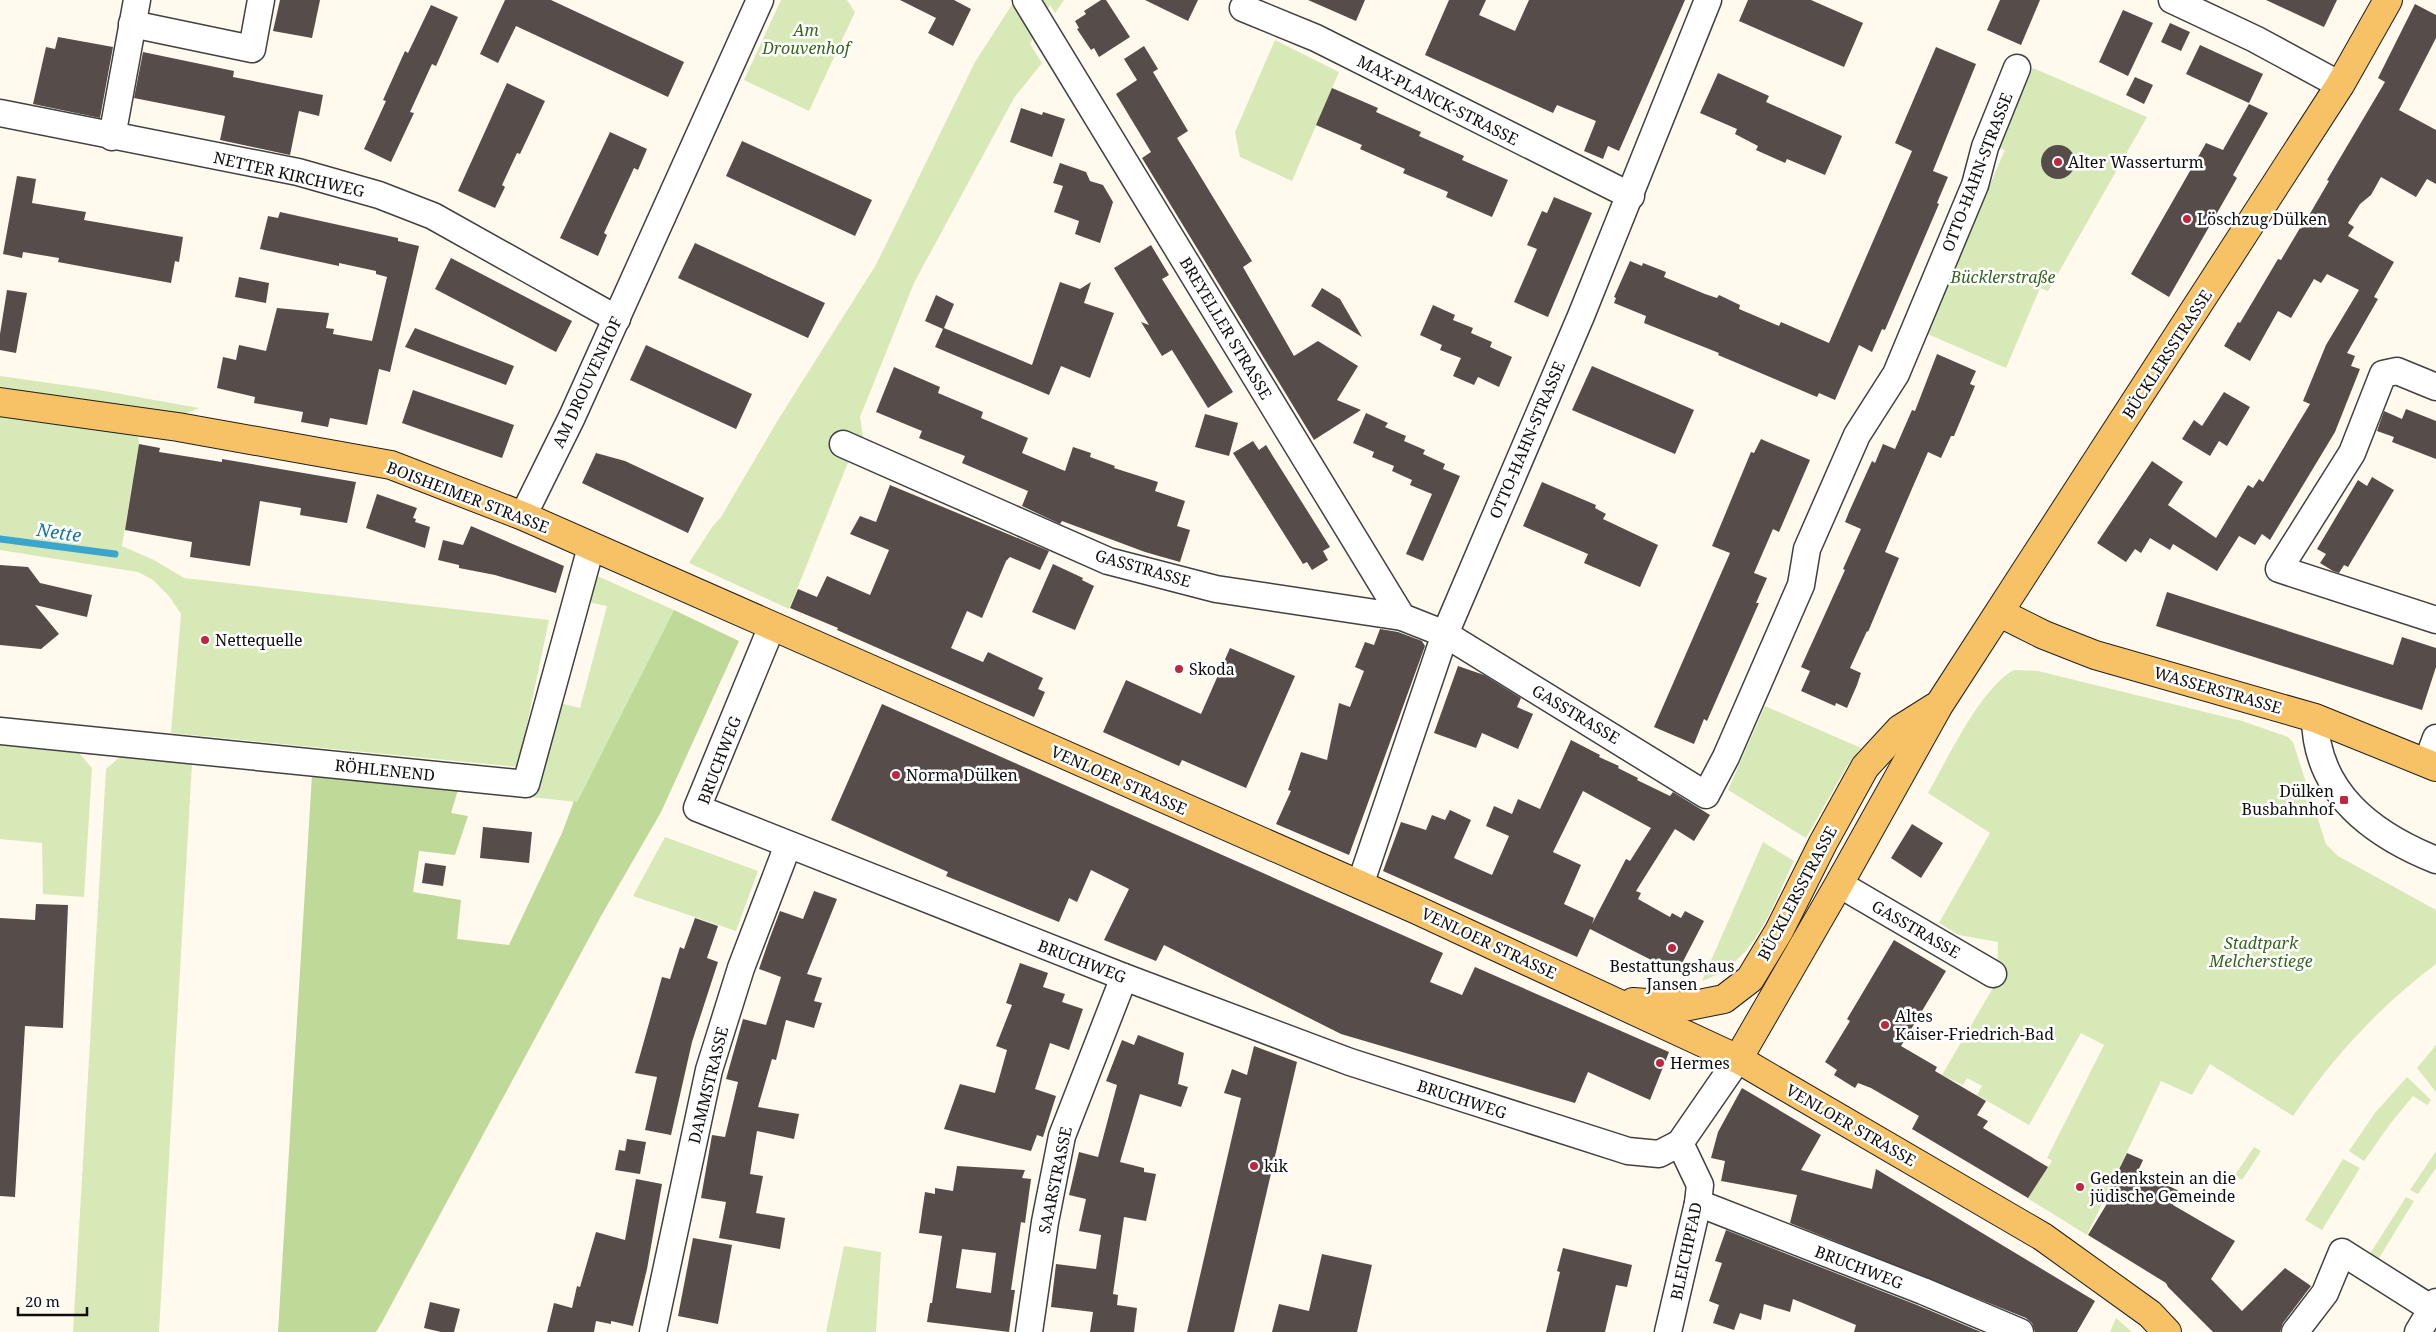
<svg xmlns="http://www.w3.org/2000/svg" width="2436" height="1332" viewBox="0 0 2436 1332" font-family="'Noto Serif',serif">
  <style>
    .green { fill: #d8e9b8 }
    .forest { fill: #bed998 }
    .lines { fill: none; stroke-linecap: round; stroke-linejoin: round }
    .stream { stroke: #3ba5cc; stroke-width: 7 }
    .building { fill: #564d4a; fill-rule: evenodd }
    .minor-casing { stroke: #414141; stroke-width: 29 }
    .major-casing { stroke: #1f1f1f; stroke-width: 30 }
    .minor { stroke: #fff; stroke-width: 26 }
    .major { stroke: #f7c166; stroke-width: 28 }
    .poi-dot { fill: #bc2741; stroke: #fff; stroke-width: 2 }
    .labels { text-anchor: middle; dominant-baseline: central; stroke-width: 5; stroke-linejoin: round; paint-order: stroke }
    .park-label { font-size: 16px; font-style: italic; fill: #36651e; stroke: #fff }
    .street-label { font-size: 16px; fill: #0e0e0e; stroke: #fff }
    .poi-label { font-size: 16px; fill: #0e0e0e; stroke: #fff; text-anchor: start }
    .water-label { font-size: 18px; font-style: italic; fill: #18759e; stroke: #fff }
  </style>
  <rect width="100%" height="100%" fill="#fff9ee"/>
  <g class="green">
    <polygon points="781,0 847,0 855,12 809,111 744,80"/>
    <polygon points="1015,0 1064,0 1055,13 1050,5 1030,44 1042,63 1014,98 914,283 860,417 863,437 847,465 789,609 689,563 712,527 721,517 778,420 877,263 975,62"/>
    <polygon points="1275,40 1339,72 1292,181 1240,157 1235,132"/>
    <polygon points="2033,68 2147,117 2048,291 2040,288 2006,368 1925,333 2005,150 1998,147"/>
    <polygon points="0,376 99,390 199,408 185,414 0,390"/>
    <polygon points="0,411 137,431 139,443 122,546 154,560 184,578 549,620 518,767 171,733 181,614 169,596 153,580 138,572 0,550"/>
    <polygon points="595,575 674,610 577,802 520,796 560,703 580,708 607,606 588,602"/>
    <path d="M2014 670 2038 671 2242 721 2288 737 2293 742 2326 844 2338 856 2436 910V964C2379 1007 2333 1057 2293 1116L2210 1064 2192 1095 2161 1081 2087 1235 2027 1198 2052 1161 2047 1158 2104 1045 2081 1033 2029 1125 1977 1095 1982 1086 1967 1078 1963 1085 1942 1075 1997 981 1998 942 1959 935 1939 923 1990 833 1928 793C1947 760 1981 687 2014 670Z"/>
    <polygon points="1765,706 1861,748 1847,766 1806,838 1728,790"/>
    <polygon points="0,745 79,753 92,768 84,897 43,894 42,843 0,839"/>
    <polygon points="120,757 192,764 159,1332 73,1332 106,769"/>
    <polygon points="665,837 758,871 736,931 633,896"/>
    <path d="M1763 842 1794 861C1771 908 1756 962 1702 981Z"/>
    <polygon points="2436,1045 2436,1092 2417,1068"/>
    <polygon points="2407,1077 2431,1100 2427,1105 2413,1096 2390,1124 2364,1161 2349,1151 2375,1113"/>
    <polygon points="2254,1147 2261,1151 2242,1180 2235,1175"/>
    <polygon points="2436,1151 2436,1168 2418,1194 2410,1190"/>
    <polygon points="2343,1159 2360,1168 2322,1230 2305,1220"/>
    <polygon points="2406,1197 2414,1201 2376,1263 2368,1257"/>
    <polygon points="844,1246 881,1252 876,1332 826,1332"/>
    <polygon points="2116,1318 2132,1332 2110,1332"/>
  </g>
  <polygon class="forest" points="674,610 739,641 661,812 601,916 382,1322 376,1332 278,1332 312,775 458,790 451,813 468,816 455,855 419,851 413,892 461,900 457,939 509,945 562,833 574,801 577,802"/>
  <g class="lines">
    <polyline class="stream" points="0,539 115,554"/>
  </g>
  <g class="building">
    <polygon points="280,0 320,0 312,38 273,31"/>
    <polygon points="505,0 551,0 684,62 668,97 516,26 498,63 480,54"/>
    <polygon points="900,0 954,0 971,9 953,46 928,33 936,18"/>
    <polygon points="1101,0 1106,0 1130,37 1099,57 1094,48 1091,50 1077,29 1079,28 1075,21 1086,14 1084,11"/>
    <polygon points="1145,0 1198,0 1188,21"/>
    <polygon points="1308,0 1365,0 1356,21"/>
    <polygon points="1449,0 1486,0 1479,15 1515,31 1529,0 1685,0 1619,151 1608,146 1603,159 1584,151 1596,121 1557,105 1553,113 1425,55"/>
    <polygon points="1748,0 1811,0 1863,23 1844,67 1739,21"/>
    <polygon points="2000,0 2040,0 2021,45 1987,30"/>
    <polygon points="2266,0 2337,0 2324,27"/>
    <polygon points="2415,4 2436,15 2436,38 2399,110 2436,130 2436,184 2427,179 2416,197 2381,177 2371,195 2360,204 2348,223 2354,227 2348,236 2394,262 2374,297 2378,299 2347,353 2355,356 2351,366 2360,369 2335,432 2270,540 2262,534 2255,545 2239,536 2217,571 2173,544 2170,550 2150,538 2141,553 2135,549 2126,562 2097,543 2152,461 2183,482 2168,505 2216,538 2248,485 2253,488 2259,479 2263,482 2310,404 2303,401 2326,345 2359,290 2327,274 2321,283 2314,279 2291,318 2278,311 2250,361 2224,346 2238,322 2240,323 2278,259 2281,260 2300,228 2301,229 2329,181 2327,180 2385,82 2378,78"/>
    <polygon points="431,5 458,17 436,66 432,64 410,112 414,113 391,162 364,149 386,101 383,100 405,51 408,53"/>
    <polygon points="2123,10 2153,23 2128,76 2099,62"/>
    <polygon points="2170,23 2190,32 2181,51 2161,42"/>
    <polygon points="58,37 113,47 100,118 33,104 46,47 55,49"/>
    <polygon points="2200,45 2263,74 2249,103 2186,74"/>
    <polygon points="1144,46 1158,69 1153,72 1188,131 1177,138 1252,261 1243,267 1294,356 1318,341 1358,366 1337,400 1361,410 1314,440 1142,158 1151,152 1116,94 1137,80 1124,59"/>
    <polygon points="1936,47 1976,64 1933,171 1948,177 1937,203 1939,204 1885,330 1882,329 1872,352 1859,345 1835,400 1819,393 1817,397 1737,363 1718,355 1719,353 1644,323 1646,316 1614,303 1616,298 1614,297 1630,261 1642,266 1643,263 1666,272 1664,277 1705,294 1717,298 1719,295 1740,305 1739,309 1779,326 1781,322 1829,343 1912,151 1895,143"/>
    <polygon points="143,52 234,71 233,77 323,95 319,116 299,111 290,155 220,140 225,116 134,98"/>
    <polygon points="1718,73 1769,96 1766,102 1842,136 1825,175 1787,159 1785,163 1756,150 1758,146 1735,134 1737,129 1700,113"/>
    <polygon points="2135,77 2153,85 2144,104 2126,95"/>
    <polygon points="507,83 545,101 520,154 517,153 502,185 505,187 495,208 458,191"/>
    <polygon points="1332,88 1378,108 1376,112 1421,132 1419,136 1464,156 1462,160 1508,180 1492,217 1446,197 1448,192 1403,173 1405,169 1360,149 1362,145 1316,125"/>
    <polygon points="2249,104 2268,113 2233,175 2237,178 2169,297 2131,274 2206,143 2223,150"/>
    <polygon points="1021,108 1042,115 1043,112 1065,119 1052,157 1010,142"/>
    <polygon points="610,132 647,149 638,170 634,168 604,233 607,235 598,256 560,238"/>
    <polygon points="742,141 872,200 855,236 726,176"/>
    <circle cx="2058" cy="162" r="17"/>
    <polygon points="1060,163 1086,172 1090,181 1103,185 1113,202 1100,243 1075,234 1079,221 1054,212 1063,186 1053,183"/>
    <polygon points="17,176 36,179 32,203 86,212 84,220 183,237 179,262 175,261 171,283 58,262 59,258 23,252 22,258 3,254"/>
    <polygon points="1554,197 1592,213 1548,317 1514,302 1537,249 1527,245 1542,211 1547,213"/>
    <polygon points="280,212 398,238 398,241 419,246 390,372 379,369 367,425 330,418 328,427 301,422 303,412 254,403 255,397 217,388 223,357 236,360 239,345 266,351 277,308 329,313 326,328 334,329 333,334 372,341 387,277 376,274 376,271 339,263 339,266 260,249 268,216 278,218"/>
    <polygon points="695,243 825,303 808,338 678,278"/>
    <polygon points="1151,245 1169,275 1162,279 1233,392 1208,408 1172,350 1162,356 1141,322 1149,325 1114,268"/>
    <polygon points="451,258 572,321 556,352 435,289"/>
    <polygon points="239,277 269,283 266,303 235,297"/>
    <polygon points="1060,282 1080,289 1091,282 1084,303 1114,313 1090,378 1061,366 1049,395 935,347 943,329 925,321 936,295 954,304 944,328 1032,365"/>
    <polygon points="1322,288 1340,299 1362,337 1311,306"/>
    <polygon points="7,290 27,293 16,353 0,350 0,334"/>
    <polygon points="1433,305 1455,315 1453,320 1473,328 1471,333 1492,342 1490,347 1512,357 1499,387 1478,377 1474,385 1453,376 1461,358 1440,350 1442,345 1420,335"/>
    <polygon points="415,328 514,366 506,385 405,347"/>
    <polygon points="646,345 752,394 736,429 630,380"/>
    <polygon points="1937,354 1976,371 1970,384 1975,386 1954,436 1951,436 1941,458 1928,452 1911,491 1885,552 1899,558 1868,632 1867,631 1850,668 1861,673 1857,685 1847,708 1836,703 1835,706 1801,691 1810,671 1801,667 1845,570 1843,569 1861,529 1845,522 1849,512 1872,461 1875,463 1883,444 1895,449 1912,410 1915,411"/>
    <polygon points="1592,366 1694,410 1675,454 1572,410"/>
    <polygon points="894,367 940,387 938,393 983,412 981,418 1028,438 1022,453 1065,471 1073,447 1091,453 1090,457 1115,466 1114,468 1158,482 1155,491 1185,501 1177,526 1190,530 1180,562 1145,552 1062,521 1060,524 1022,506 1028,491 962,463 965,456 919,438 922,431 876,412"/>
    <polygon points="413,390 514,425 502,458 402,423"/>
    <polygon points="2224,392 2250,407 2227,446 2219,441 2210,456 2182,439 2194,420 2202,426"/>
    <polygon points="2406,409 2436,421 2436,459 2392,442 2394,437 2377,431 2384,411 2402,419"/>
    <polygon points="1366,413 1388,423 1385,427 1406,436 1404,441 1425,450 1423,454 1445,464 1443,469 1460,476 1423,561 1406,554 1432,494 1410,485 1412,480 1392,471 1394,466 1372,457 1374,452 1353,443"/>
    <polygon points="1205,414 1238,423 1229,456 1195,447"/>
    <polygon points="1761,439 1810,460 1779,532 1773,529 1754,573 1767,578 1756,603 1759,603 1707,721 1704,719 1694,744 1654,727 1730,553 1712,546 1751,452 1754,453"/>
    <polygon points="1253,441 1259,450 1266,445 1330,547 1323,551 1328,560 1312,570 1307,562 1303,564 1233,453"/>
    <polygon points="139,444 160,448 159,452 222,462 222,459 356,482 347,523 300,515 301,508 260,501 250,566 190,557 192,542 125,530"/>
    <polygon points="596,453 625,461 704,498 688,533 582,483"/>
    <polygon points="2372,477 2394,490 2348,567 2344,565 2339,573 2333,571 2320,563 2326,554 2317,549 2358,480 2367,486"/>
    <polygon points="1542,482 1596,505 1595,508 1606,514 1603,519 1658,545 1640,587 1584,563 1588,554 1523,526"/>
    <polygon points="890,485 1049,551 1040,570 1010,557 1006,561 982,618 967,611 951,648 983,662 988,652 1043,678 1038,689 1045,692 1034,717 837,630 838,628 790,608 798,589 817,597 827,576 870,595 889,550 850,534 860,516 876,522"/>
    <polygon points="377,494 417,508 413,518 416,519 415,522 430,527 425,548 366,528"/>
    <polygon points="471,526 564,566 556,593 495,575 459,568 459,565 438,560 443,540 463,545"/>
    <polygon points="1053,564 1083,578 1082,580 1094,586 1075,630 1032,612"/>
    <polygon points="0,565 28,567 40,583 92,595 87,617 35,605 59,634 41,649 0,645"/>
    <polygon points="2167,592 2393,665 2402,637 2436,648 2436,667 2422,710 2156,626"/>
    <polygon points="1380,629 1398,632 1422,641 1425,646 1349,855 1276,824 1291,791 1288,790 1301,752 1327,760 1339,703 1350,707 1364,671 1355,667 1365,642 1374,645"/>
    <polygon points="1230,648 1295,676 1246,788 1182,760 1179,766 1103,732 1126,680 1201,714"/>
    <polygon points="1458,666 1484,675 1521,698 1517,707 1533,714 1518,749 1482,733 1476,748 1434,733"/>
    <polygon points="882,704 1443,953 1430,982 1462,995 1475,967 1669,1052 1650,1100 1588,1072 1575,1103 1341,1034 1164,945 1156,961 1104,940 1129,889 1091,870 1077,902 1069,898 1059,922 946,876 948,872 831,820"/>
    <path d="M1571 740 1600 755 1599 757 1619 766 1618 768 1638 778 1637 780 1670 796 1673 792 1710 815 1694 841 1675 829 1636 891 1641 893 1638 899 1670 917 1672 913 1681 918 1685 911 1704 921 1677 973 1590 929 1577 957 1383 871 1401 822 1426 830 1432 815 1445 820 1450 810 1471 820 1454 858 1492 875 1509 836 1486 826 1494 806 1512 814 1518 799 1540 809ZM1583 791 1651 828 1630 861 1626 859 1592 924 1594 918 1564 904 1581 865 1553 852Z"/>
    <polygon points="1912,824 1943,843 1921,878 1891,858"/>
    <polygon points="483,827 532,832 529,863 480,858"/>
    <polygon points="425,863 446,866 443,886 422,883"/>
    <polygon points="814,891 837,899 807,974 822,978 814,1001 822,1003 814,1028 786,1020 776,1060 772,1059 758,1107 799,1114 794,1139 757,1131 750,1174 763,1176 756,1213 785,1218 780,1249 719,1238 726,1202 701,1198 712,1135 725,1137 738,1082 726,1079 743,1019 766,1025 781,977 759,969 769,940 780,911 803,919"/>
    <polygon points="36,904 68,905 63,1028 25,1026 15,1197 0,1196 0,918 35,920"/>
    <polygon points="695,918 718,926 707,958 718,962 692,1042 671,1135 645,1130 657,1077 635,1073 662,977 670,979 680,947 684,949"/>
    <polygon points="1894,940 1946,971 1901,1046 1937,1067 1935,1071 1986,1101 1977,1115 1988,1121 1983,1128 2048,1167 2028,1198 1912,1129 1919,1116 1871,1088 1858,1083 1855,1088 1834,1075 1837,1070 1825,1062 1850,1021 1847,1019"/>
    <polygon points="1020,963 1048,973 1043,987 1065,994 1062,1002 1083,1009 1069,1050 1050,1043 1035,1089 1056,1096 1043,1137 1037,1135 1031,1151 944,1129 960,1084 995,1093 1007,1050 996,1046 1012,1005 1006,1003"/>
    <polygon points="1138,1035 1184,1053 1178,1084 1188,1087 1181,1107 1140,1094 1120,1162 1144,1168 1144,1172 1156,1174 1146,1221 1124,1217 1113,1294 1118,1295 1117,1305 1137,1308 1134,1332 1090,1332 1093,1312 1051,1307 1056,1264 1096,1269 1101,1235 1079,1231 1086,1199 1069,1195 1079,1152 1098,1157 1117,1085 1106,1081 1122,1040 1134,1045"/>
    <polygon points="1254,1046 1297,1062 1234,1332 1187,1332 1241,1098 1224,1093 1232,1069 1247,1075"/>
    <polygon points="1742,1088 1821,1135 1801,1170 1872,1189 1876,1169 2095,1301 2077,1332 2035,1332 2032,1323 2026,1318 1790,1223 1797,1195 1721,1181 1725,1161 1711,1158 1718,1132"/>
    <polygon points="627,1139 646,1142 640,1174 615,1170 619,1150 625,1151"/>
    <polygon points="2127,1153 2143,1160 2138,1171 2179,1191 2173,1205 2235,1241 2211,1279 2242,1311 2285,1268 2311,1286 2283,1323 2280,1332 2213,1332 2168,1287 2166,1283 2088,1235 2108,1202 2104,1200"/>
    <path d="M957 1166 1025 1170 1022 1178 1031 1179 1025 1223 1021 1222 1011 1290H1015L1009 1332 927 1322 930 1303H932L942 1236 919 1233 925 1192 935 1194V1188L953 1191ZM962 1249 996 1253 991 1293 956 1288Z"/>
    <polygon points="636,1179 662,1184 647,1269 633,1326 611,1321 611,1324 596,1321 594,1332 547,1332 554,1303 572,1308 577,1286 580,1287 596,1232 625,1240"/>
    <polygon points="1726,1230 1917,1305 1981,1332 1854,1332 1856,1325 1793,1299 1790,1312 1764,1304 1761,1320 1740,1313 1734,1330 1713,1323 1719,1305 1709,1301 1722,1263 1715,1261"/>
    <polygon points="693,1238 732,1245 718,1324 678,1316"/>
    <polygon points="1563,1248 1632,1265 1627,1287 1616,1285 1605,1332 1546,1332 1560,1272 1557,1271"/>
    <polygon points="1322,1254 1372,1265 1357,1332 1272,1332 1279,1304 1309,1311"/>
    <polygon points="430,1302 460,1309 454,1332 441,1332 424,1328"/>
  </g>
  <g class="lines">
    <g class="minor-casing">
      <g id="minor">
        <polyline points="1026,0 1402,617 1445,634 1706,795 1726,757 1801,585 1807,549 1857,435 1896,374 1975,185 1985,147 2017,68"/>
        <polyline points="2172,0 2255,39 2340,85"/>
        <polyline points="1243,8 1316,38 1631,196"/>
        <polyline points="132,24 252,49 261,0"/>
        <polyline points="0,113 298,172 379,195 433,216 617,319"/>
        <polyline points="112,137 137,0"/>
        <polyline points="2436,387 2397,371 2383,374 2352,453 2279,569 2436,620"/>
        <polyline points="843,444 1108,561 1216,589 1402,617"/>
        <polyline points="523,516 572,417 760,0"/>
        <polyline points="772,626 697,808 1124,977 1350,1062 1628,1151 1659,1154 1680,1143 1738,1059"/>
        <path d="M2315 718C2316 792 2371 834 2436 860"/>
        <polyline points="0,731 526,784 591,547"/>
        <polyline points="2427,762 2436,738"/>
        <polyline points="1839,884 1993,974"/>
        <polyline points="1360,885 1445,634 1581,316 1708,0"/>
        <polyline points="1698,1203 1923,1291 2020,1332"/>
        <polyline points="653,1332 709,1070 741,968 788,845"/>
        <polyline points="1029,1332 1045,1222 1062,1136 1124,977"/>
        <polyline points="1668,1332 1698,1203 1700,1185 1680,1143"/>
        <polyline points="2295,1332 2325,1293 2342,1252 2432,1309"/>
        <polyline points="2418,1332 2436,1302"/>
      </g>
    </g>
    <g class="major-casing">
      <g id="major">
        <polyline points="0,402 178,427 391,465 523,516 1417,910 1738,1059 2043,1237 2150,1314 2167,1332"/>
        <polyline points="2000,613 2044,635 2095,655 2315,718 2436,767"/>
        <polyline points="1633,1002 1689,1006 1724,999 1750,979 1779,931 1823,843 1865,767 1900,729 1935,707"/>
        <polyline points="1738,1059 1839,884 1939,705 2340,85 2388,0"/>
      </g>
    </g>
    <use href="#minor" class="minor"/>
    <use href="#major" class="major"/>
  </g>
  <g class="poi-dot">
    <circle cx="2058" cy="162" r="5"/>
    <circle cx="2187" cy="219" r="5"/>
    <circle cx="205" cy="640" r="5"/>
    <circle cx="1179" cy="669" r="5"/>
    <circle cx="896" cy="775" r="5"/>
    <rect x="2339" y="795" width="10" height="10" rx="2.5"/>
    <circle cx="1672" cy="948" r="5"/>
    <circle cx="1885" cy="1025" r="5"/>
    <circle cx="1660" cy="1063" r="5"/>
    <circle cx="1254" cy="1166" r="5"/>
    <circle cx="2080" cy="1187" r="5"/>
  </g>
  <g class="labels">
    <g class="park-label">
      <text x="806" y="30">Am<tspan x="806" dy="18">Drouvenhof</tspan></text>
      <text x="2003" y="277">Bücklerstraße</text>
      <text x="2261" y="943">Stadtpark<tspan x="2261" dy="18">Melcherstiege</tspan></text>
    </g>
    <g class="street-label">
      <text transform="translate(1438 100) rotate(27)">MAX-PLANCK-STRASSE</text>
      <text transform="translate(1977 172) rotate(-69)">OTTO-HAHN-STRASSE</text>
      <text transform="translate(289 174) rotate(13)">NETTER KIRCHWEG</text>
      <text transform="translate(1226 328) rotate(59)">BREYELLER STRASSE</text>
      <text transform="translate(2167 354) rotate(-57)">BÜCKLERSSTRASSE</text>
      <text transform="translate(587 382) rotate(-65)">AM DROUVENHOF</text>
      <text transform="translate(1527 440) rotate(-67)">OTTO-HAHN-STRASSE</text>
      <text transform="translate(468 497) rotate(21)">BOISHEIMER STRASSE</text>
      <text transform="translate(1143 568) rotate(16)">GASSTRASSE</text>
      <text transform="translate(2218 690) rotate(16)">WASSERSTRASSE</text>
      <text transform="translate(1576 714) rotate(31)">GASSTRASSE</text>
      <text transform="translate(719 760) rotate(-69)">BRUCHWEG</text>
      <text transform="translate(385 770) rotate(6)">RÖHLENEND</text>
      <text transform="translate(1119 780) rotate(24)">VENLOER STRASSE</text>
      <text transform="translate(1797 893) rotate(-62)">BÜCKLERSSTRASSE</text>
      <text transform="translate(1916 929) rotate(30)">GASSTRASSE</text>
      <text transform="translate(1489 943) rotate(25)">VENLOER STRASSE</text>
      <text transform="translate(1082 961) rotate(21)">BRUCHWEG</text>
      <text transform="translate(708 1085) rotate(-76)">DAMMSTRASSE</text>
      <text transform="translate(1462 1099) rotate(18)">BRUCHWEG</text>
      <text transform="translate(1851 1125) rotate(30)">VENLOER STRASSE</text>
      <text transform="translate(1055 1180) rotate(-78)">SAARSTRASSE</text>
      <text transform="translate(1686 1251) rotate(-78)">BLEICHPFAD</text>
      <text transform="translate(1859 1267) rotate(21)">BRUCHWEG</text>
    </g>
    <g class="poi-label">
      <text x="2068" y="162">Alter Wasserturm</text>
      <text x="2197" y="219">Löschzug Dülken</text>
      <text x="215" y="640">Nettequelle</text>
      <text x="1189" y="669">Skoda</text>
      <text x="906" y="775">Norma Dülken</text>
      <text x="2334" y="791" text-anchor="end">Dülken<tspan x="2334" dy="18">Busbahnhof</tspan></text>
      <text x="1672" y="966" text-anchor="middle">Bestattungshaus<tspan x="1672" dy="18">Jansen</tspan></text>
      <text x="1895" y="1016">Altes<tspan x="1895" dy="18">Kaiser-Friedrich-Bad</tspan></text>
      <text x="1670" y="1063">Hermes</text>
      <text x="1264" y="1166">kik</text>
      <text x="2090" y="1178">Gedenkstein an die<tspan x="2090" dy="18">jüdische Gemeinde</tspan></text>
    </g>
    <g class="water-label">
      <text transform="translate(59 532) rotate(8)">Nette</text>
    </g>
  </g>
  <path d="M18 1307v8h69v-8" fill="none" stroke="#0e0e0e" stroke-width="2.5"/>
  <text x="25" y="1307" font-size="15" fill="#0e0e0e" stroke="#ffffff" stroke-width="4" paint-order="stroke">20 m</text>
</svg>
